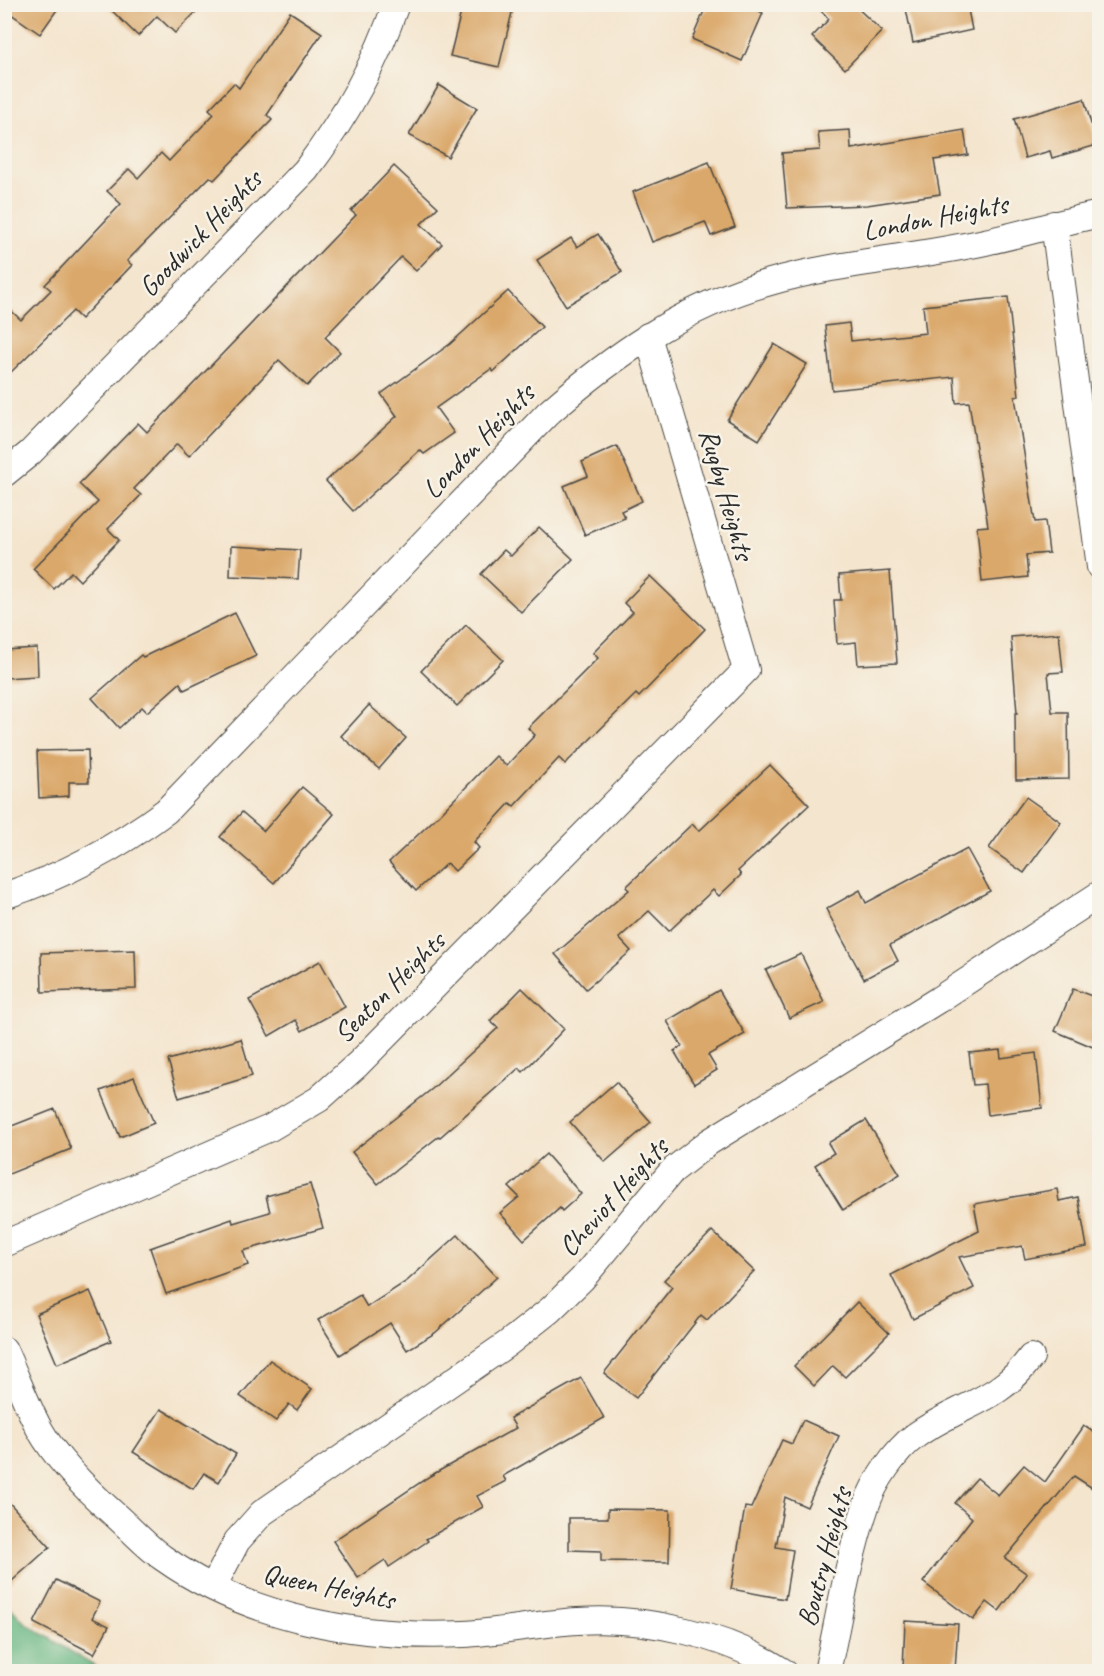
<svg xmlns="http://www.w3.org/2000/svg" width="1104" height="1676" viewBox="0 0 1104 1676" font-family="Caveat,sans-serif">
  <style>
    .forest { fill: #66b682; stroke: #487056; stroke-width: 1.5 }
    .building { fill: #daa86a }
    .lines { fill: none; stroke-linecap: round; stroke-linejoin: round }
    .street-casing { stroke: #494743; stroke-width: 28 }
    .street { stroke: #fff; stroke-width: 26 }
    .labels { text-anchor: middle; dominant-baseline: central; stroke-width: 5; stroke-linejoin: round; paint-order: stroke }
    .street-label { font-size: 28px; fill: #2b2b2b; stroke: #f7f3e8 }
  </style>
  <rect width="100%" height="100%" fill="#f7f3e8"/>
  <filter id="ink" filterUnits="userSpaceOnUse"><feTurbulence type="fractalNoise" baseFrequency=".0167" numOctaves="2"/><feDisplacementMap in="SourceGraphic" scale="12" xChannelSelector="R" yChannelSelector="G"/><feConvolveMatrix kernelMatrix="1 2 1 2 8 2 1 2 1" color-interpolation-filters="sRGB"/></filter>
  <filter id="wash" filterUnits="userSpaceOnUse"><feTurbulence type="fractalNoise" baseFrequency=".008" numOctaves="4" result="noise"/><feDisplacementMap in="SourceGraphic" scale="24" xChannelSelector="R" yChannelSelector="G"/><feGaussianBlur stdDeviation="1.35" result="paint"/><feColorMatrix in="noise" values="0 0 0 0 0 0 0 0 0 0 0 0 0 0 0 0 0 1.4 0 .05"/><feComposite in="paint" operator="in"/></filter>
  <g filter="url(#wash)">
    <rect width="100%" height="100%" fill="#f4e5ce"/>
    <polygon class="forest" points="4,1600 24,1622 102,1671 5,1671"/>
    <g id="blocks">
      <g class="building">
        <polygon points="4,4 61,4 40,34 4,9"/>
        <polygon points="105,4 204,4 175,33 157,16 138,36"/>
        <polygon points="463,4 514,4 499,67 450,56"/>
        <polygon points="707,4 744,4 763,13 742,61 692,39"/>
        <polygon points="814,4 853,4 882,31 845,69 812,37 829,19"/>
        <polygon points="905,4 967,4 972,30 913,43"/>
        <polygon points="290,12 322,33 267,115 272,120 214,180 210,177 127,261 132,265 81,319 73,311 4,379 4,304 21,320 51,290 45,285 121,204 107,191 129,169 138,178 161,153 169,161 214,114 209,109 234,83 239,88"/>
        <polygon points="439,85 477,108 448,157 409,135"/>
        <polygon points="1084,99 1097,145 1052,158 1050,151 1025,158 1014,119"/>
        <polygon points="850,130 851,149 964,130 968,155 934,160 940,194 867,205 787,208 782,153 820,150 818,132"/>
        <polygon points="709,162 735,227 711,236 705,222 652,242 633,192"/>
        <polygon points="394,166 438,207 421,224 442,244 416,271 401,257 325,337 340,352 307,386 279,360 189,456 177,444 134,489 141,495 108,529 119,540 80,581 71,572 54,589 33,569 98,502 79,484 138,423 147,432 356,215 351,211"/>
        <polygon points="598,234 622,272 566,306 537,260 571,238 577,247"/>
        <polygon points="508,291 542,327 493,372 491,369 436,408 454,433 424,454 420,450 353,511 326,481 397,416 381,394 450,344"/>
        <polygon points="1008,297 1019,396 1015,397 1035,522 1045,521 1049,553 1026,555 1028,577 982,582 977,527 988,526 969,402 956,403 954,377 832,390 825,326 849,323 851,341 926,333 923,306"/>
        <polygon points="774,344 807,364 759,440 727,420"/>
        <polygon points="617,446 642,501 621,511 625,518 585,535 564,486 588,476 582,462"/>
        <polygon points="539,527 573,559 521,612 481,574 504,550 511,556"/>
        <polygon points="231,546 300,550 298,579 230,576"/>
        <polygon points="890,571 897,663 858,665 856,642 837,644 834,600 841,600 839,575"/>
        <polygon points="650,576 705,629 639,697 636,694 565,764 559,758 514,806 510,803 474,842 479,848 455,871 447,863 416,891 389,862 440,814 496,756 506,766 535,735 528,728 598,658 593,653 633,612 624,603"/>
        <polygon points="235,613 256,656 184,690 180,683 147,712 142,707 119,728 92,698 141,655 143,657"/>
        <polygon points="466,625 503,660 457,706 421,671"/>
        <polygon points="1059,633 1063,672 1048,673 1052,712 1068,712 1069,779 1016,780 1015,713 1017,713 1011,637"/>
        <polygon points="37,648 38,676 4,678 4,650"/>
        <polygon points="369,705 406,738 379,769 341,736"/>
        <polygon points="88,750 89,782 69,782 69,796 39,798 37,751"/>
        <polygon points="770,765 809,805 738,871 741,875 719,896 713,890 669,931 649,911 619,938 631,951 586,989 555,954 629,890 626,887 692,824 699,831"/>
        <polygon points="302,787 334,814 274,883 220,837 242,812 264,831"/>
        <polygon points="1026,797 1061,822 1024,873 989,848"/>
        <polygon points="967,849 990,891 890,945 898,961 864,979 826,909 860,890 866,903"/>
        <polygon points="135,950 136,989 42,992 41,953"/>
        <polygon points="801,954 824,1002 789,1018 766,970"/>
        <polygon points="320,961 345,1007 302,1031 296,1020 269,1036 249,1000"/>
        <polygon points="522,988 564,1029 523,1072 519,1068 439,1138 438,1137 378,1184 352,1152 432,1089 498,1028 490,1021"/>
        <polygon points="1073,989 1100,999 1100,1050 1055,1031"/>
        <polygon points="719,990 745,1034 708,1055 717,1070 694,1084 674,1051 682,1046 667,1021"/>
        <polygon points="241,1039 252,1076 179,1098 168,1060"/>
        <polygon points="1000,1050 1001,1058 1036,1053 1042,1108 988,1115 985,1084 973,1085 969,1053"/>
        <polygon points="134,1077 154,1123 120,1137 101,1091"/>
        <polygon points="616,1082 651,1122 605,1162 570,1122"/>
        <polygon points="55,1109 71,1149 4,1176 4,1129"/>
        <polygon points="866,1120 900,1174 843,1210 815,1165 834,1153 828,1143"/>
        <polygon points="546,1154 581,1194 562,1211 560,1208 524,1240 500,1213 519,1197 509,1187"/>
        <polygon points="310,1184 323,1228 243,1251 248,1265 166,1294 150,1248 232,1219 233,1223 270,1212 266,1196"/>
        <polygon points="1057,1189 1059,1201 1078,1197 1087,1247 1025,1259 1022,1246 959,1257 974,1288 913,1319 891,1275 979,1231 974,1204"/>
        <polygon points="712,1231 754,1271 707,1320 701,1315 636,1398 604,1373 672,1287 664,1280"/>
        <polygon points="458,1235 497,1277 435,1333 407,1350 390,1323 340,1355 318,1320 360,1295 367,1307 407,1281"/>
        <polygon points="90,1291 111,1341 57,1364 36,1314"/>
        <polygon points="857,1302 889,1333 845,1377 833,1366 814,1386 794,1366"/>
        <polygon points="270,1360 312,1389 297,1410 289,1404 276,1421 240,1396"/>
        <polygon points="581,1378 604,1418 503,1476 506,1481 477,1496 483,1507 426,1539 428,1541 389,1567 385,1560 358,1578 333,1541 430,1476 516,1428 510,1418"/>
        <polygon points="161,1409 236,1454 219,1482 204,1473 193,1489 133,1452"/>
        <polygon points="803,1420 839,1436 807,1507 785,1497 776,1547 793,1550 785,1599 731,1589 745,1507 751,1508 782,1440 792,1444"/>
        <polygon points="1084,1426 1100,1436 1100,1493 1074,1476 1005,1558 1027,1574 999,1611 987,1602 973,1620 923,1582 972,1518 955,1503 977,1478 998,1495 1024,1465 1045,1482"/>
        <polygon points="4,1497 50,1547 4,1588"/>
        <polygon points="608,1509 670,1510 669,1562 601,1561 601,1551 569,1550 569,1518 608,1518"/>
        <polygon points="56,1580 100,1602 92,1618 109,1626 94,1654 34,1623"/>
        <polygon points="905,1621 958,1624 955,1671 916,1671 916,1669 903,1669"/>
      </g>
    </g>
  </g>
  <g filter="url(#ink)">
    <use href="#blocks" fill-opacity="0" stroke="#494743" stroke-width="1.5"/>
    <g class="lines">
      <g class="street-casing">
        <g id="street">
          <polyline points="1054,224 1100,567"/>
          <path d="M4 474 30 453 306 170C345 118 375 66 396 4"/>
          <path d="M4 896C64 876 115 849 166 811L548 413C614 355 684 306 770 282 840 262 913 258 985 242 1023 234 1061 222 1100 214"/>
          <polyline points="4,1244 270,1128 319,1099 358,1064 746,670 648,336"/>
          <path d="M4 1350C16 1376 26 1404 40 1430 58 1462 88 1491 115 1515 131 1529 146 1546 163 1558 249 1619 361 1639 464 1634 502 1632 540 1623 578 1621 645 1616 727 1635 784 1672"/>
          <polyline points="213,1587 237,1541 262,1513 507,1344 550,1310 582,1279 672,1171 709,1142 938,1000 1100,894"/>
          <path d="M827 1672C839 1617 848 1559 866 1506 874 1482 895 1451 915 1436 959 1404 998 1403 1031 1357"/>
        </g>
      </g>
      <use href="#street" class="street"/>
    </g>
  </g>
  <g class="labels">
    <g class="street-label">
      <text transform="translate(935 217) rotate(-11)">London Heights</text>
      <text transform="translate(200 233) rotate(-46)">Goodwick Heights</text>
      <text transform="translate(478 441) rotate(-46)">London Heights</text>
      <text transform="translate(727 494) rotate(74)">Rugby Heights</text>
      <text transform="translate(389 987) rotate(-45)">Seaton Heights</text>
      <text transform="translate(613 1197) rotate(-48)">Cheviot Heights</text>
      <text transform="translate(824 1557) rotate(-75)">Boutry Heights</text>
      <text transform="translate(329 1586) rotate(12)">Queen Heights</text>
    </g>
  </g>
  <rect width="1104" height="1676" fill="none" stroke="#f7f3e8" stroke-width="24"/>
</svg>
